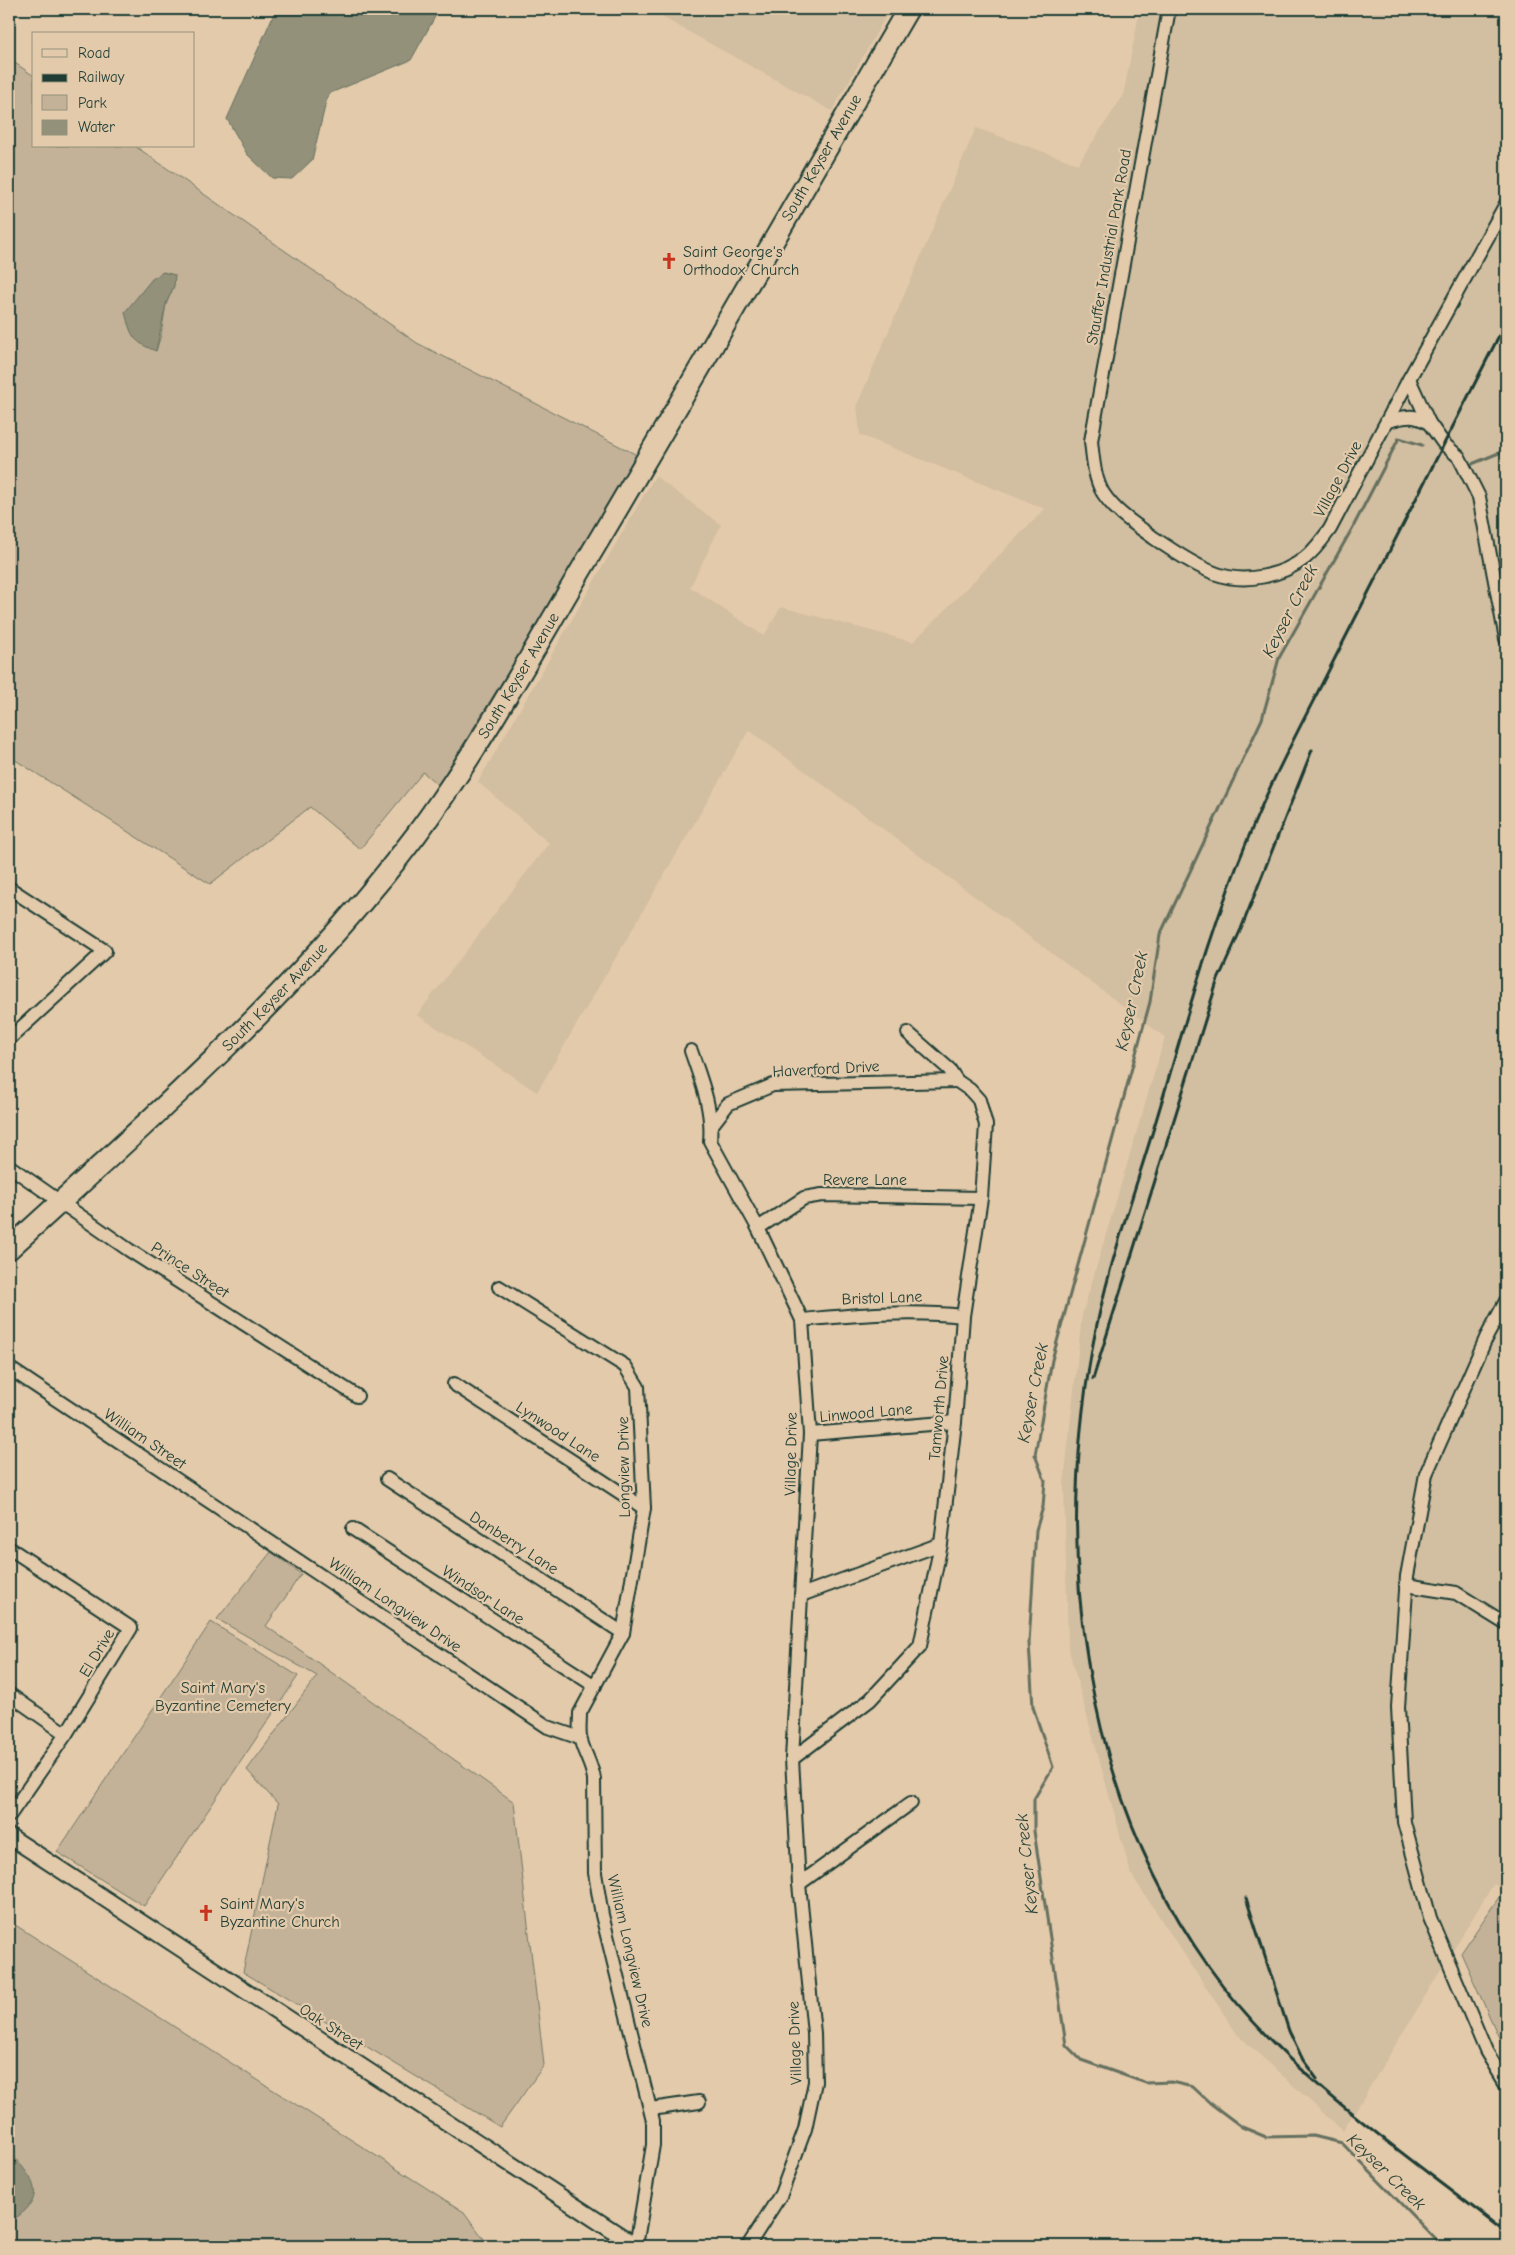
<svg xmlns="http://www.w3.org/2000/svg" width="1515" height="2255" viewBox="0 0 1515 2255" font-family="'Comic Neue',sans-serif">
  <style>
    .built { fill: #d2bea0 }
    .green { fill: #c3b298; stroke: #717866; fill-rule: evenodd }
    .water { fill: #93917a; stroke: #656f5e }
    .lines { fill: none; stroke-linecap: round; stroke-linejoin: round }
    .stream { stroke: #656f5e; stroke-width: 3 }
    .minor-casing { stroke: #1f3d34; stroke-width: 16 }
    .tertiary-casing { stroke: #1f3d34; stroke-width: 19 }
    .primary-casing { stroke: #1f3d34; stroke-width: 24 }
    .minor { stroke: #e3caab; stroke-width: 12 }
    .tertiary { stroke: #e3caab; stroke-width: 15 }
    .primary { stroke: #e3caab; stroke-width: 20 }
    .rail { stroke: #1f3d34; stroke-width: 3 }
    .labels { text-anchor: middle; dominant-baseline: central; stroke-width: 4.5; stroke-linejoin: round; paint-order: stroke }
    .street-label { font-size: 16px; fill: #1f3d34; stroke: #e3caab }
    .poi-label { font-size: 16px; fill: #1f3d34; stroke: #e3caab; text-anchor: start }
    .park-label { font-size: 16px; fill: #274339; stroke: #e3caab }
    .water-label { font-size: 18px; font-style: italic; fill: #2b453b; stroke: #e3caab }
  </style>
  <rect width="100%" height="100%" fill="#e3caab"/>
  <filter id="ink" filterUnits="userSpaceOnUse"><feTurbulence type="fractalNoise" baseFrequency=".02" numOctaves="2"/><feDisplacementMap in="SourceGraphic" scale="10" xChannelSelector="R" yChannelSelector="G"/><feConvolveMatrix kernelMatrix="1 2 1 2 8 2 1 2 1" color-interpolation-filters="sRGB"/></filter>
  <g filter="url(#ink)">
    <g class="built">
      <polygon points="663,9 890,9 832,111 662,17"/>
      <polygon points="1140,9 1506,9 1506,1892 1494,1883 1343,2131 1237,2034 1131,1874 1068,1647 1064,1483 1082,1315 1165,1037 749,730 537,1092 417,1015 549,843 478,782 655,476 721,525 690,587 764,636 781,607 913,642 1045,509 860,435 857,405 976,128 1078,164 1123,96"/>
    </g>
    <g class="green">
      <path d="M9 59 34 76V146H135L417 343 637 455 602 520 438 785 423 772 360 849 310 807 210 884 9 756ZM163 272 174 286 166 304 161 335 156 351Z"/>
      <polygon points="271,1552 301,1574 266,1626 514,1802 544,2065 500,2127 243,1972 278,1804 247,1770 317,1676 217,1619"/>
      <polygon points="211,1622 298,1676 144,1906 57,1852"/>
      <polygon points="1499,1897 1506,1902 1506,2037 1500,2040 1461,1953"/>
      <polygon points="9,1921 464,2212 489,2246 9,2246"/>
    </g>
    <g class="water">
      <polygon points="276,9 433,9 436,15 411,60 328,94 312,160 292,179 272,178 247,154 227,119"/>
      <path d="M163 272 175 275 174 286 166 304 156 351C133 342 131 336 125 312L152 279Z"/>
      <path d="M9 2152C36 2180 49 2199 9 2222Z"/>
    </g>
    <g class="lines">
      <g class="stream">
        <polyline points="1422,445 1399,438 1353,527 1279,658 1262,719 1160,935 1150,1002 1052,1360 1035,1455 1045,1481 1043,1507 1036,1530 1029,1643 1033,1707 1053,1767 1034,1799 1034,1831 1066,2045 1081,2060 1146,2083 1171,2082 1193,2087 1210,2103 1242,2127 1266,2137 1313,2136 1342,2143 1442,2246"/>
        <polyline points="1472,464 1506,450"/>
      </g>
      <g class="minor-casing">
        <g id="minor">
          <path d="M1169 9 1091 441C1093 458 1094 478 1103 493 1116 513 1135 524 1154 538 1170 549 1200 568 1217 574 1245 584 1282 576 1305 558 1315 550 1322 540 1330 529L1409 379 1506 204"/>
          <polyline points="1409,379 1429,423 1444,444 1459,457 1479,497 1506,639"/>
          <path d="M1387 421C1405 417 1412 413 1429 423"/>
          <polyline points="9,888 105,951 9,1039"/>
          <path d="M691 1051C701 1080 713 1109 710 1141L758 1228 802 1320 810 1434 792 1759 799 1884 814 2033 815 2082 805 2129 781 2194 748 2246"/>
          <polyline points="711,1126 728,1104 773,1085 957,1081"/>
          <polyline points="9,1166 129,1250 357,1396"/>
          <polyline points="758,1228 804,1198 822,1195 981,1198"/>
          <path d="M499 1287 625 1366 638 1387 644 1508 623 1633 580 1713C580 1721 579 1730 580 1737 583 1752 592 1764 594 1779L595 1873 602 1915 653 2121V2145L636 2246"/>
          <polyline points="1506,1301 1487,1336 1426,1474 1407,1576 1398,1707 1404,1822 1430,1918 1486,2051 1506,2084"/>
          <path d="M802 1320C856 1315 909 1310 963 1316"/>
          <polyline points="9,1368 548,1727 580,1738"/>
          <polyline points="454,1384 644,1508"/>
          <polyline points="810,1434 955,1422"/>
          <polyline points="387,1479 623,1633"/>
          <polyline points="353,1529 595,1686"/>
          <polyline points="9,1548 131,1628 66,1734 9,1816"/>
          <polyline points="1406,1585 1456,1593 1506,1624"/>
          <polyline points="801,1595 941,1544"/>
          <polyline points="9,1694 66,1734"/>
          <polyline points="792,1759 870,1700 920,1646 941,1544 955,1422 963,1316 981,1198 986,1125 979,1100 970,1090 957,1081 949,1069 908,1033"/>
          <polyline points="799,1884 911,1803"/>
          <polyline points="651,2109 699,2102"/>
        </g>
      </g>
      <g class="tertiary-casing">
        <polyline id="tertiary" points="9,1836 636,2246"/>
      </g>
      <g class="primary-casing">
        <g id="primary">
          <path id="s1" d="M9 1249C151 1119 299 990 416 835 479 750 530 656 584 565 694 381 800 194 908 9"/>
        </g>
      </g>
      <use href="#minor" class="minor"/>
      <use href="#tertiary" class="tertiary"/>
      <use href="#primary" class="primary"/>
      <g class="rail">
        <path d="M1506 322C1449 435 1391 547 1334 660 1305 718 1273 776 1249 836 1210 929 1184 1028 1155 1124 1133 1197 1107 1269 1093 1344 1054 1556 1082 1788 1209 1967 1287 2077 1402 2150 1506 2233"/>
        <polyline points="1093,1379 1217,982 1241,929 1312,750"/>
        <polyline points="1246,1898 1289,2031 1303,2060 1317,2079"/>
      </g>
    </g>
  </g>
  <defs>
    <g id="church-bare" transform="scale(1.35)"><path d="M-1.2-6h2.4v3.5h3.3v2.4h-3.3V6h-2.4V-.1h-3.3v-2.4h3.3Z" fill="#c8321e" stroke="#e3caab" stroke-width="2.5" paint-order="stroke"/></g>
  </defs>
  <g fill-rule="evenodd">
    <use href="#church-bare" x="669" y="261"/>
    <use href="#church-bare" x="206" y="1913"/>
  </g>
  <g class="labels">
    <g class="street-label">
      <text stroke="none"><textPath href="#s1" startOffset="1371">South Keyser Avenue</textPath></text>
      <text transform="translate(1109 247) rotate(-80)">Stauffer Industrial Park Road</text>
      <text transform="translate(1338 479) rotate(-62)">Village Drive</text>
      <text stroke="none"><textPath href="#s1" startOffset="771">South Keyser Avenue</textPath></text>
      <text stroke="none"><textPath href="#s1" startOffset="366">South Keyser Avenue</textPath></text>
      <text transform="translate(826 1069) rotate(-3)">Haverford Drive</text>
      <text x="865" y="1180">Revere Lane</text>
      <text transform="translate(190 1270) rotate(33)">Prince Street</text>
      <text transform="translate(882 1298) rotate(-2)">Bristol Lane</text>
      <text transform="translate(939 1408) rotate(-85)">Tamworth Drive</text>
      <text transform="translate(866 1413) rotate(-5)">Linwood Lane</text>
      <text transform="translate(558 1432) rotate(33)">Lynwood Lane</text>
      <text transform="translate(145 1439) rotate(34)">William Street</text>
      <text transform="translate(791 1454) rotate(-89)">Village Drive</text>
      <text transform="translate(624 1467) rotate(-91)">Longview Drive</text>
      <text transform="translate(514 1543) rotate(33)">Danberry Lane</text>
      <text transform="translate(483 1595) rotate(33)">Windsor Lane</text>
      <text transform="translate(395 1605) rotate(34)">William Longview Drive</text>
      <text transform="translate(97 1653) rotate(-59)">El Drive</text>
      <text transform="translate(630 1951) rotate(77)">William Longview Drive</text>
      <text transform="translate(331 2027) rotate(33)">Oak Street</text>
      <text transform="translate(795 2043) rotate(-92)">Village Drive</text>
    </g>
    <g class="poi-label">
      <text x="683" y="252">Saint George's<tspan x="683" dy="18">Orthodox Church</tspan></text>
      <text x="220" y="1904">Saint Mary's<tspan x="220" dy="18">Byzantine Church</tspan></text>
    </g>
    <g class="park-label">
      <text x="223" y="1688">Saint Mary's<tspan x="223" dy="18">Byzantine Cemetery</tspan></text>
    </g>
    <g class="water-label">
      <text transform="translate(1290 611) rotate(-63)">Keyser Creek</text>
      <text transform="translate(1132 1001) rotate(-78)">Keyser Creek</text>
      <text transform="translate(1033 1393) rotate(-79)">Keyser Creek</text>
      <text transform="translate(1027 1864) rotate(-96)">Keyser Creek</text>
      <text transform="translate(1386 2172) rotate(44)">Keyser Creek</text>
    </g>
  </g>
  <rect width="1515" height="2255" fill="none" stroke="#e3caab" stroke-width="30"/>
  <rect x="15" y="15" width="1485" height="2225" fill="none" stroke="#1f3d34" stroke-width="2" filter="url(#ink)"/>
  <rect x="32" y="32" width="162" height="115" fill="#e3caab" stroke="#95927b"/>
  <rect x="42" y="49" width="25" height="8" fill="#e3caab" stroke="#95927b"/>
  <text x="78" y="58" font-size="15" fill="#1f3d34">Road</text>
  <rect x="42" y="74" width="25" height="8" fill="#1f3d34" stroke="#95927b"/>
  <text x="78" y="82" font-size="15" fill="#1f3d34">Railway</text>
  <rect x="42" y="95" width="25" height="15" fill="#c3b298" stroke="#95927b"/>
  <text x="78" y="108" font-size="15" fill="#1f3d34">Park</text>
  <rect x="42" y="120" width="25" height="15" fill="#93917a" stroke="#95927b"/>
  <text x="78" y="132" font-size="15" fill="#1f3d34">Water</text>
</svg>
